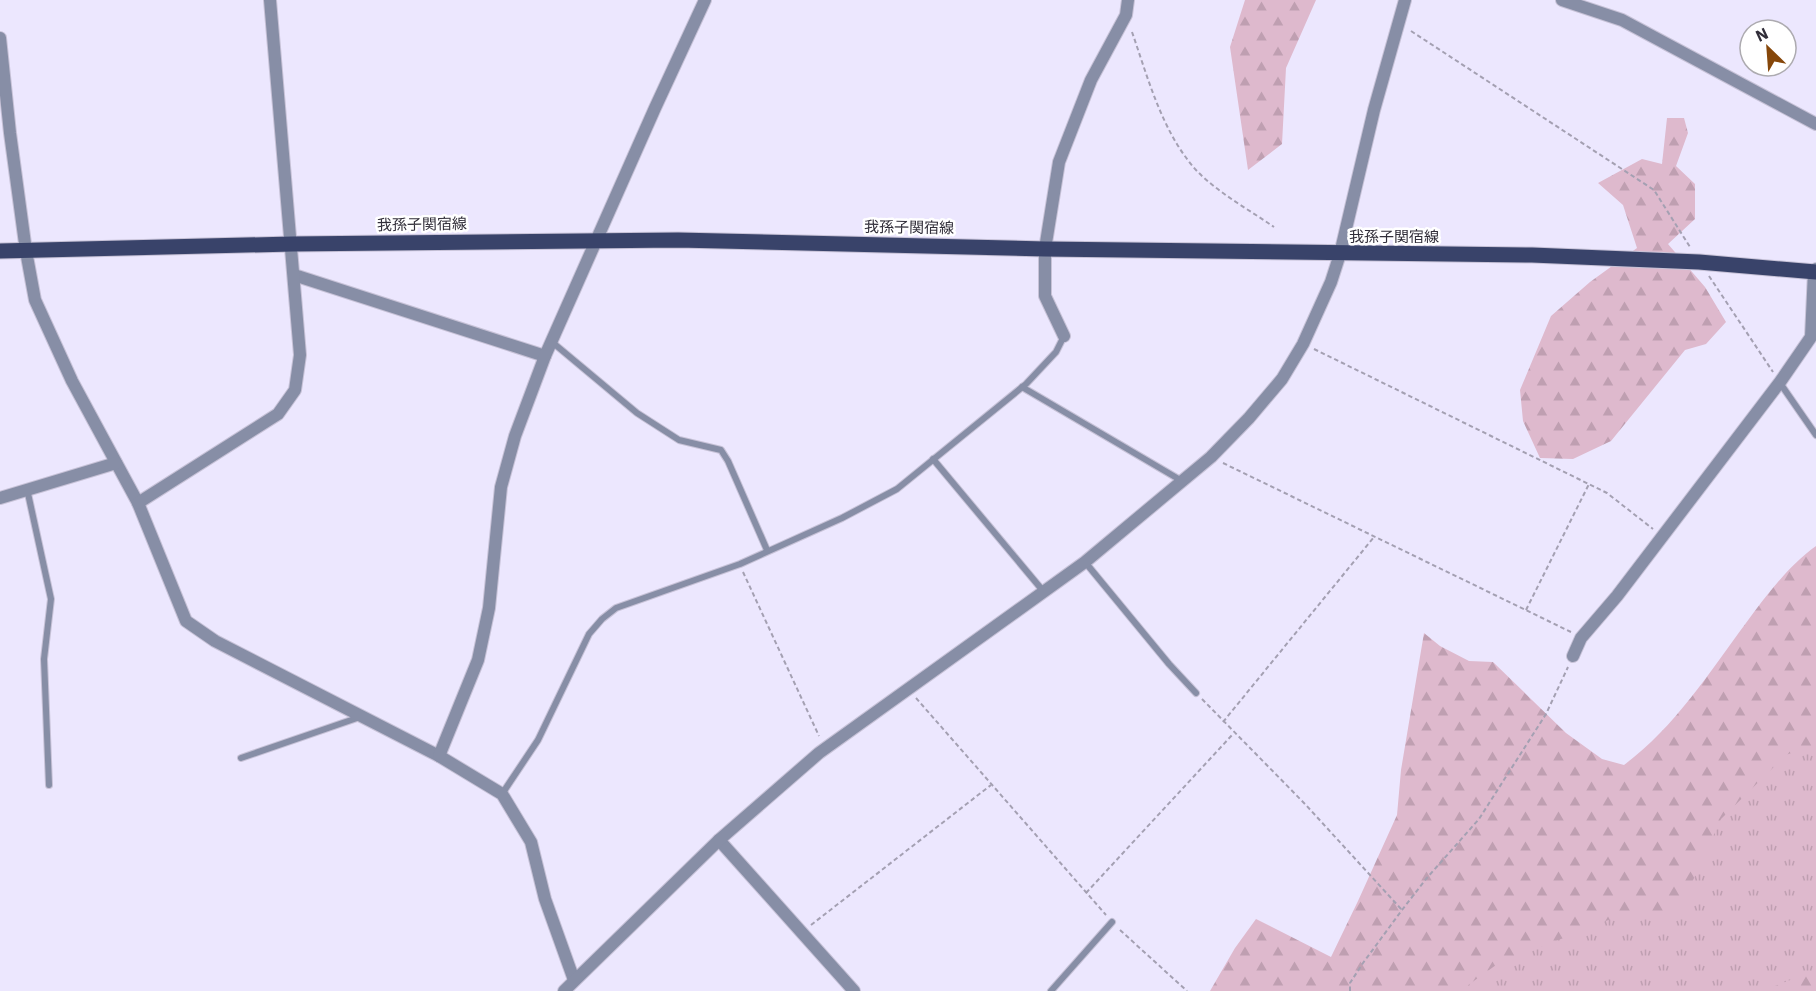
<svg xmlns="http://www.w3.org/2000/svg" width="1816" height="991" viewBox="0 0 1816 991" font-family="'IBM Plex Sans','Noto Sans JP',sans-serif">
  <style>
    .grass { fill: url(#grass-tufts) }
    .forest { fill: url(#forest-firs) }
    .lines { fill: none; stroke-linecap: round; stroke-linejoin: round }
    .service-casing { stroke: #c7c2d7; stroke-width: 8 }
    .minor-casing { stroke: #c7c2d7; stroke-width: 14 }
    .tertiary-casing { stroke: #c7c2d7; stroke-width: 14 }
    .primary-casing { stroke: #c7c2d7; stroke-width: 17 }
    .path { stroke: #a4a0b2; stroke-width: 2; stroke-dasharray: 4.5 3; stroke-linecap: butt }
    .service { stroke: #878ea6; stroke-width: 6 }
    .minor { stroke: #878ea6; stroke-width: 12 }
    .tertiary { stroke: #878ea6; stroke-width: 12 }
    .primary { stroke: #39436a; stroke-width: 15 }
    .labels { text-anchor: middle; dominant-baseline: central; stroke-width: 5; stroke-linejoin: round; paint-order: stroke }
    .street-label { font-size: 15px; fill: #312e39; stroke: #fff }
  </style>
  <defs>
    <pattern id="grass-tufts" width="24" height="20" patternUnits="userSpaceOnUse" patternTransform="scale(1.5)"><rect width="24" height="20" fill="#deb9cd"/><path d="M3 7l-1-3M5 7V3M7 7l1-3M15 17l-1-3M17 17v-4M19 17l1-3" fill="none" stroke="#bf9fb1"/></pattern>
    <pattern id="forest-firs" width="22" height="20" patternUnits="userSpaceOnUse" patternTransform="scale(1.5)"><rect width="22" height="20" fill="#deb9cd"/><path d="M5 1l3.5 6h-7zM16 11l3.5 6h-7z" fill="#bf9fb1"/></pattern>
  </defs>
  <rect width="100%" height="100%" fill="#ece7fe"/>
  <polygon class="grass" points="1816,649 1816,991 1434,991"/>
  <g class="forest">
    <polygon points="1245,0 1316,0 1286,68 1282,144 1248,170 1230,47"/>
    <polygon points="1667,118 1684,118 1688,133 1676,166 1695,184 1695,219 1668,244 1705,287 1726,322 1706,344 1685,350 1611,441 1573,459 1540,458 1523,421 1520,390 1551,316 1590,282 1637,248 1623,205 1598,183 1642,159 1662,164"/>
    <path d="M1816 546V744L1786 755 1721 819 1678 913 1631 911 1496 965 1460 991H1210L1235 948 1256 919 1331 957 1358 901 1397 815 1401 770 1424 633 1440 646 1469 661 1493 662 1566 733 1602 759 1624 765C1674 728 1709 673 1746 623 1766 596 1788 566 1816 546Z"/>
    <polygon points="1816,975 1816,991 1762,991 1798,977"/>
  </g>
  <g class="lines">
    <g class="service-casing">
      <g id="service">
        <polyline points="552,342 637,413 679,440 721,450 728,461 767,550"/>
        <polyline points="1780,383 1816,435"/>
        <polyline points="1022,387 1182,481"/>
        <polyline points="933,459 1044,592"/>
        <polyline points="27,489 51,599 44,659 49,785"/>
        <polyline points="1085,562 1169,664 1196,693"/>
        <polyline points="241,758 360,717"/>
        <polyline points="502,794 538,740 589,634 602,619 616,608 740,564 842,518 897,489 1026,384 1056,352 1064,336"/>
        <polyline points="1051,991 1112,922"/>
      </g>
    </g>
    <g class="minor-casing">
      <g id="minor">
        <polyline points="1562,0 1622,20 1816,124"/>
        <polyline points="0,38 10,133 26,251 35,300 72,381 138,503 186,621 215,641 439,756 502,794 531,842 545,899 574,980"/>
        <polyline points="1045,249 1045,296 1064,336"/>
        <polyline points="294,275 545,356"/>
        <polyline points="0,498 116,463"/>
        <polyline points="138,503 278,414 295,390 300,355 270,0"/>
        <polyline points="1573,656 1581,638 1617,596 1780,382 1811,337 1814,272 1816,269"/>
        <polyline points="439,756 478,660 489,608 501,487 515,436 545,356 655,108 705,0"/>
        <polyline points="719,840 854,991"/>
      </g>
    </g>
    <g class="tertiary-casing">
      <g id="tertiary">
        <polyline points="1045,249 1059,162 1091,80 1126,15 1128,0"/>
        <polyline points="564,991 719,840 819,753 1085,562 1211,457 1249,418 1282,379 1303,344 1331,282 1340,254 1374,110 1405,0"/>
      </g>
    </g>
    <g class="primary-casing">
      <polyline id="primary" points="0,251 292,244 678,240 1045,249 1532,255 1699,262 1816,272"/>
    </g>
    <g class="path">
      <polyline points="1411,31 1654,190 1690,247"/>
      <path d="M1132 32C1148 78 1162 132 1196 170 1218 193 1248 209 1274 227"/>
      <polyline points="1709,276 1773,372"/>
      <polyline points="1314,349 1607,493 1653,529"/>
      <polyline points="1223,463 1571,632"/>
      <polyline points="743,572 819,736"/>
      <polyline points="1526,610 1589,484"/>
      <polyline points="916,698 1106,915"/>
      <polyline points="1202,699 1305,804 1402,910"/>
      <polyline points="1223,722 1374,537"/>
      <polyline points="1086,893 1233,734"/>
      <polyline points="811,925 991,785"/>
      <polyline points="1120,930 1187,991"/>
      <polyline points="1350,991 1350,983 1363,963 1402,910 1426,879 1479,819 1546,714 1568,667"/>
    </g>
    <use href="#service" class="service"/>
    <use href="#minor" class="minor"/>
    <use href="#tertiary" class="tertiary"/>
    <use href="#primary" class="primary"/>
  </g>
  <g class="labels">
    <g class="street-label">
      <text transform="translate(422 224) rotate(-1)">我孫子関宿線</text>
      <text transform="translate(909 227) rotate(1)">我孫子関宿線</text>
      <text x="1394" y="236">我孫子関宿線</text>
    </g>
  </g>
  <g transform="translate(1768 48) rotate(335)"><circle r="28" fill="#ffffff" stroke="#adabb0" stroke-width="1.5"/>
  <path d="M0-4.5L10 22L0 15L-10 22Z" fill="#86470a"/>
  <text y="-9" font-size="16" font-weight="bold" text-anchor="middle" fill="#312e39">N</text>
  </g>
</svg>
